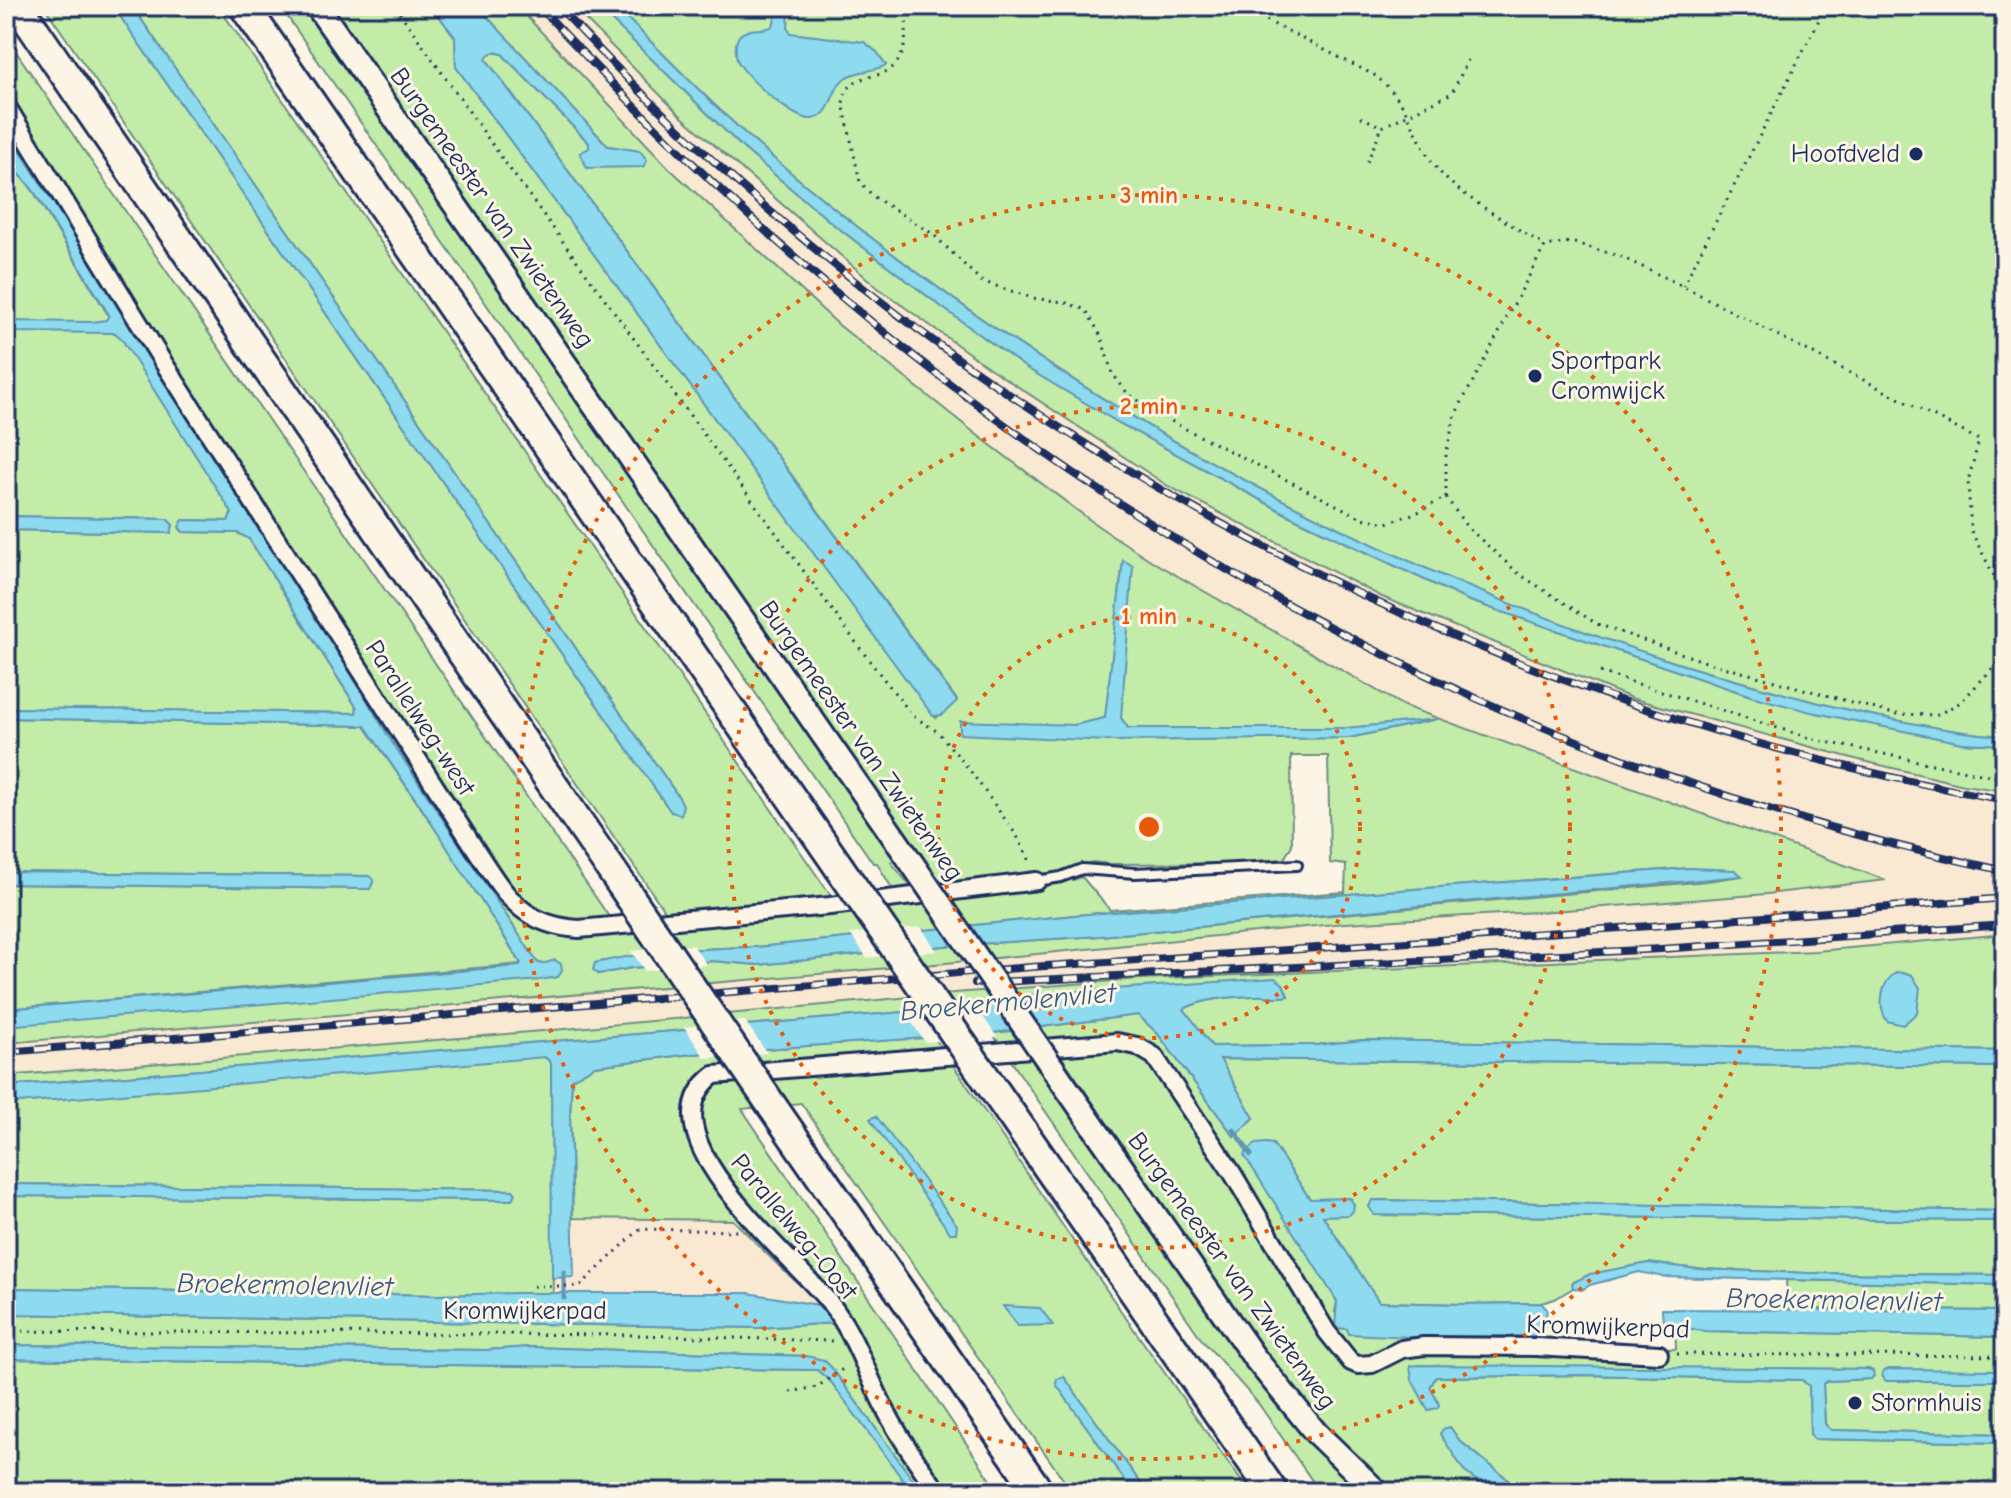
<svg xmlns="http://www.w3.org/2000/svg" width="2011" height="1498" viewBox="0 0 2011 1498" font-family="'Comic Neue',sans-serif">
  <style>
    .built { fill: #fae9d2 }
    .green { fill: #c2eca8; stroke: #6e8e83; stroke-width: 2; fill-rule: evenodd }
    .water { fill: #8edaef; stroke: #6096b5; stroke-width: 2 }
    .pier { fill: #fcf5e5 }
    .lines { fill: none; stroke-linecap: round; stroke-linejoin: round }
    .stream { stroke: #6096b5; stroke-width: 5 }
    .lane-casing { stroke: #1b2f5e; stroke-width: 14 }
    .street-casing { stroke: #1b2f5e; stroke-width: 22 }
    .secondary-casing { stroke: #1b2f5e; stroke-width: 28 }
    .highway-casing { stroke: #1b2f5e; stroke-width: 34 }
    .path { stroke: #1b2f5e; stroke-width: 3; stroke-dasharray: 2 6; stroke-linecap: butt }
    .lane { stroke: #fcf5e5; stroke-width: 8 }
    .street { stroke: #fcf5e5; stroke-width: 16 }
    .secondary { stroke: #fcf5e5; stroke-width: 22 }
    .highway { stroke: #fcf5e5; stroke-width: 28 }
    .rail-casing { stroke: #1b2f5e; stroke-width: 8 }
    .rail { stroke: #fcf5e5; stroke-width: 5; stroke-dasharray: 15; stroke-linecap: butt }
    .secondary-bridge-casing { stroke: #1b2f5e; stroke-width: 28; stroke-linecap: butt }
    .highway-bridge-casing { stroke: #1b2f5e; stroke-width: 34; stroke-linecap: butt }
    .secondary-bridge { stroke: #fcf5e5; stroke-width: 22 }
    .highway-bridge { stroke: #fcf5e5; stroke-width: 28 }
    .ring { fill: none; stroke: #e8590c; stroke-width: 4; stroke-dasharray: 4 8 }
    .poi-dot { fill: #1b2f5e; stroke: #fcf5e5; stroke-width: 3 }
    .labels { text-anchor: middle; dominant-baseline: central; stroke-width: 6; stroke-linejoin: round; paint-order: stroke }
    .poi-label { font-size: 26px; fill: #1b2f5e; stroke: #fcf5e5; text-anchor: start }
    .street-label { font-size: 26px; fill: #1b2f5e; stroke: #fcf5e5 }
    .water-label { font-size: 28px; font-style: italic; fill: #385a82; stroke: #fcf5e5 }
    .centre { fill: #e8590c; stroke: #fcf5e5; stroke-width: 4 }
    .ring-label { font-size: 24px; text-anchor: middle; font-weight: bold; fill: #e8590c; stroke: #fcf5e5; stroke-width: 6; stroke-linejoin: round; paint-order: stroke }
  </style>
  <rect width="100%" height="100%" fill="#fcf5e5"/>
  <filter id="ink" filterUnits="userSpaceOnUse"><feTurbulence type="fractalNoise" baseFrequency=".0125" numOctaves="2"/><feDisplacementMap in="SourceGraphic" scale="16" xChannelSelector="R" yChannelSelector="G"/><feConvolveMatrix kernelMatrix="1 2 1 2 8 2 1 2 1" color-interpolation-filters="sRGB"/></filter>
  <g filter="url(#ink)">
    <g class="built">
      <polygon points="517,6 615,6 678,68 1965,734 2005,736 2005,934 1816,951 1140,979 954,993 554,1030 6,1076 6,1043 936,964 1345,923 1553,911 1767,894 1883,879 1404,706 1155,563 1098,526 976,434 840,326 669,168"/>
      <polygon points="573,1218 733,1220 784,1271 824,1306 748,1293 553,1293 552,1278 574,1277"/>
    </g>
    <g class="green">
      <path d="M44 6H113L671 812 680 799 132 6H218L840 909 900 902 877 863H873L280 6H304L894 860 891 862 922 901 920 857 331 6H431L455 37 456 67 936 718 957 700 486 59C490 51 494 52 502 54L589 143V148L640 151 608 146 477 6H517L669 168 840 326 976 434 1098 526 1155 563 1404 706 1886 880 1767 894 1553 911 1345 923 936 964 6 1043V1026L542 964 537 962 390 739 322 625 248 513 6 129V37L616 927 675 926ZM1123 561 1121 718 1128 728H1346L1428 721 1349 738 1110 741 1074 725 1105 718ZM1291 756H1328L1330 863 1346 865 1345 892 1110 910 1082 877 1073 880 1065 869 1093 862 1111 864 1231 863 1284 859 1292 845ZM1690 868 1741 876 1707 881 1100 936 944 946 758 965 712 961 632 968 598 974 595 963C649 951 702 948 757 947L1075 915Z"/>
      <polygon points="572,6 597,6 743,148 833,224 939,305 1025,367 1119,423 1290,516 1467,600 1754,697 1962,743 2005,745 2005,791 1964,785 1859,760 1634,699 1382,597 1168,486 988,367 878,288 682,117"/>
      <path d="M615 6H2005V736C1964 734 1926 726 1886 718 1815 704 1746 684 1677 663 1343 557 1037 383 771 156 716 110 666 56 615 6Z"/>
      <path d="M6 168C19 169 28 184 35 194L122 338 232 512 228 521 183 520 180 529 183 532 238 533 249 539 357 708 356 713 6 708V530L170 533 173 525 167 519 6 516Z"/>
      <polygon points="6,718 365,726 449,849 521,964 6,1009 6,884 369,889 370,876 6,872"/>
      <path d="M2005 934V1051L1363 1040 1316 1045 1212 1046 1184 1009C1204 998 1233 997 1255 996 1268 995 1274 999 1288 996L1283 984 1025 1000 965 1007 6 1086V1076L554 1030 954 993 1140 979 1816 951Z"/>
      <polygon points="1138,1015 1158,1034 1234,1136 1254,1118 1219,1059 2005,1067 2005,1211 1373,1200 1369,1207 1374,1215 2005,1221 2005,1275 1808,1273 1698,1269 1648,1263 1573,1282 1573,1288 1555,1299 1541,1303 1461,1304 1379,1302 1322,1215 1350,1199 1310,1199 1273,1144 1260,1145 1337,1302 1335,1312 1347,1329 1411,1337 1533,1336 1549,1345 1676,1349 1675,1326 1704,1331 2005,1337 2005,1370 1883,1371 1887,1381 2005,1381 2005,1434 1831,1430 1825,1424 1823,1384 1828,1381 1871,1379 1872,1371 1868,1369 1411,1366 1438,1404 1430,1387 1436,1377 1582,1375 1802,1380 1809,1386 1810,1434 1814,1439 2005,1443 2005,1492 1524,1492 1460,1441 1450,1427 1465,1472 1492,1492 1396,1492 1344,1445 1270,1361 1041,1027"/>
      <polygon points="1011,1031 1260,1381 1322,1455 1362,1492 1320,1492 1258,1403 1202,1340 992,1033"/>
      <polygon points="934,1037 1121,1311 1249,1492 1147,1492 1064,1377 1056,1384 1133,1492 1072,1492 801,1103 742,1109 999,1492 922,1492 831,1367 806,1356 530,1347 486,1350 6,1345 6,1314 758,1328 835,1323 824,1306 784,1271 733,1220 573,1218 570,1115 572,1079 595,1066 692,1054"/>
      <polygon points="542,1056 551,1062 553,1293 438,1295 6,1288 6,1196 511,1200 513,1190 6,1184 6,1104"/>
      <polygon points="1786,1280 2005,1285 2005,1311 1788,1309"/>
      <polygon points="6,1359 817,1370 831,1382 912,1492 6,1492"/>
    </g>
    <g class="water">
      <polygon points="113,6 132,6 680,799 683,805 681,815 671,812"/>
      <path d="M431 6H477L608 146 640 151 647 160 643 167 587 168 580 153 589 148V143L502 54C495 52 489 51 486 59L957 701 942 715 933 716 456 67 455 37Z"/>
      <path d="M597 6H615C666 56 716 110 771 156 1037 383 1343 557 1677 663 1746 684 1815 704 1886 718 1926 726 1964 734 2005 736V745L1962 743 1811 712 1754 697 1467 600 1290 516 1119 423 1025 367 939 305 833 224 743 148Z"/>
      <path d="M778 6H789L788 28 791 33 864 42 877 52 886 65C874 72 857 70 845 78 830 89 833 117 812 119 793 120 751 81 740 65 735 59 734 44 739 36 748 26 763 32 773 26Z"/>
      <path d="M6 129 190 415 248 513 322 625 390 739 537 962 542 964 555 960 561 964 562 971 558 977 540 980 6 1026V1009L519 966 521 963 421 807 365 726 6 718V708L356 713 357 708 249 539 238 533 183 532 179 527 183 520 228 521 232 513 121 338 115 333 6 332V321L92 322 106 320 109 315 35 193C28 184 19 169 6 168Z"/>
      <polygon points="6,516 167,519 173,525 171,533 6,530"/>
      <polygon points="1123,560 1133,566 1121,718 1128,728 1346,728 1438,719 1349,738 1110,741 960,734 960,721 1074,725 1105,718"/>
      <path d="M1690 868 1735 870 1742 876 1100 936 944 946 758 965 712 961 632 968 598 974 593 970 595 963C648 951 702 948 757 947L1075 915Z"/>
      <polygon points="6,872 370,876 374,880 370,889 6,884"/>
      <path d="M1897 972 1912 975 1920 988 1917 1013 1903 1025 1887 1021C1877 1006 1881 981 1897 972Z"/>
      <path d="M1275 978 1283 984 1288 996C1274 999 1269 995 1256 996 1234 997 1203 998 1184 1009L1212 1046 1316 1045 1363 1040 2005 1051V1067L1220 1059 1254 1118 1234 1136 1158 1034 1138 1015 984 1034 692 1054 595 1066 572 1079 570 1115 574 1277 552 1278 551 1063 545 1057 6 1104V1086L965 1007 1025 1000 1026 995Z"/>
      <polygon points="876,1116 957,1225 956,1233 950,1233 870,1119"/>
      <polygon points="1267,1143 1273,1144 1310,1199 1350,1198 1354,1205 1353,1211 1349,1215 1323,1216 1379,1302 1461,1304 1541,1303 1547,1309 1544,1329 1533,1336 1411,1337 1349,1334 1347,1329 1335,1328 1337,1301 1244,1155 1255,1144"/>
      <polygon points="6,1184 513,1190 516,1194 511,1200 6,1196"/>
      <polygon points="1372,1200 2005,1211 2005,1221 1374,1215 1369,1207"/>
      <polygon points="1648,1263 1698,1269 1808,1273 2005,1275 2005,1285 1664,1277 1639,1272 1590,1285 1582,1290 1573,1288 1572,1283 1590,1274"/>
      <polygon points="6,1288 438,1295 516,1293 748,1293 824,1306 836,1323 758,1328 6,1314"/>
      <polygon points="1003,1306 1040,1308 1053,1325 1018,1326"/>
      <polygon points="1662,1309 2005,1311 2005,1337 1704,1331 1663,1324"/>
      <polygon points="6,1345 486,1350 530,1347 806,1356 824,1360 831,1367 922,1492 912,1492 831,1382 817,1370 6,1359"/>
      <polygon points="1419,1365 1868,1369 1873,1371 1874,1376 1871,1379 1828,1381 1823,1384 1825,1424 1831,1430 2005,1434 2005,1443 1814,1439 1810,1434 1809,1386 1802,1380 1582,1375 1436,1377 1430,1387 1439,1404 1438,1408 1428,1410 1412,1380 1410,1366"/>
      <polygon points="1888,1369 2005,1370 2005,1381 1886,1381 1882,1376 1883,1371"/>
      <polygon points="1064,1377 1147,1492 1133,1492 1056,1384 1057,1379"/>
      <polygon points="1450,1427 1460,1441 1524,1492 1490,1491 1465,1472 1440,1434 1443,1429"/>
    </g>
    <g class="pier">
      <polygon points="921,927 937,951 867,958 850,934"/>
      <polygon points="693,945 707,965 645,971 631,951"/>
      <polygon points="973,1002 997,1037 925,1042 901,1007"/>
      <polygon points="745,1021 767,1053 705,1058 684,1027"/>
    </g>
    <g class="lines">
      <g class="stream">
        <polyline points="1234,1130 1251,1155"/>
        <polyline points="564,1272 564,1298"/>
      </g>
      <g class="lane-casing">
        <polyline id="lane" points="1037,881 1061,877 1082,869 1135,873 1297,865"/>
      </g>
      <g class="street-casing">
        <g id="street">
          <path d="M6 105 158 354 474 847C504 892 519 925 579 929L830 906 1037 881"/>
          <path d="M938 1492C922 1469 905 1446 891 1420 871 1385 859 1344 836 1311 803 1263 635 1135 714 1075L1117 1042 1137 1046 1154 1056 1233 1174 1327 1332 1351 1362 1358 1365 1372 1364 1402 1349 1424 1346 1536 1347 1659 1354"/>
        </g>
      </g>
      <g class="secondary-casing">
        <g id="secondary">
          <polyline points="317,6 909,859"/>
          <polyline points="1068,1090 1254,1357 1316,1433 1377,1492"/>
        </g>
      </g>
      <g class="highway-casing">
        <g id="highway">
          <polyline points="18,6 621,884"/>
          <polyline points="244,6 839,867"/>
          <polyline points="772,1106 1039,1492"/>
          <polyline points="1008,1110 1273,1492"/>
        </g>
      </g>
      <g class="path">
        <polyline points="395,6 504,161 868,659 913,716 938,732 969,769 1017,836 1032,865"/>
        <path d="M906 6C906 22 908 43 900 58 884 87 850 65 843 103L860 182 874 197 933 234 981 281 1032 298 1064 302 1086 310 1101 336 1112 373 1128 394 1176 424 1362 518 1387 523 1418 512 1446 497 1466 526 1519 574 1597 624 1706 662 1894 714 1937 715 1961 702 2005 655"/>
        <path d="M1238 6 1374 75C1413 104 1411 136 1439 171 1458 195 1516 227 1545 246"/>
        <polyline points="1361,117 1382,127 1452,93 1468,60"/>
        <polyline points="1367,162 1382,127"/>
        <polyline points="1683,286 1826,6"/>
        <polyline points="1446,497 1446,454 1455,415 1545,246 1571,242 1619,256 1683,286 1979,440 1968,481 1971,531 2005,597"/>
        <polyline points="1600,672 1816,740 2005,779"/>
        <polyline points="533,1286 580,1286 640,1229 738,1231"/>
        <polyline points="6,1331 637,1335 834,1341"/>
        <polyline points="1677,1354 2005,1356"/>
        <polyline points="790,1392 817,1387 847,1366"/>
      </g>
      <use href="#lane" class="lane"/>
      <use href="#street" class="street"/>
      <use href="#secondary" class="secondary"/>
      <use href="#highway" class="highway"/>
      <g class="rail-casing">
        <g id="rail">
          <path d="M539 6C941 445 1420 745 2005 871"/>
          <path d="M558 6C940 420 1451 701 2005 800"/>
          <polyline points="975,983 1661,949 2005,925"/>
          <polyline points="6,1052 1031,967 1650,926 2005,898"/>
        </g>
      </g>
      <use href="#rail" class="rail"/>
      <g class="secondary-bridge-casing">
        <polyline id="secondary-bridge" points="909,859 1068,1090"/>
      </g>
      <g class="highway-bridge-casing">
        <g id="highway-bridge">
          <polyline points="839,867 1008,1110"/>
          <polyline points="621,884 772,1106"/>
        </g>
      </g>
      <use href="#secondary-bridge" class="secondary-bridge"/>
      <use href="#highway-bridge" class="highway-bridge"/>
    </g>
  </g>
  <g class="ring">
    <circle cx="1149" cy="827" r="211"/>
    <circle cx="1149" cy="827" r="421"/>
    <circle cx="1149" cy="827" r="632"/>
  </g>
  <g class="poi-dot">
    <circle cx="1916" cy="154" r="8"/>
    <circle cx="1535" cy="376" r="8"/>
    <circle cx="1855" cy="1403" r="8"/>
  </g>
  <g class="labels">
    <g class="poi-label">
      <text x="1900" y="154" text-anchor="end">Hoofdveld</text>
      <text x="1551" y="361">Sportpark<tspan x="1551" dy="30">Cromwijck</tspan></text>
      <text x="1871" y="1403">Stormhuis</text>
    </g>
    <g class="street-label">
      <text transform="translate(492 208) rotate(55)">Burgemeester van Zwietenweg</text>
      <text transform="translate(420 718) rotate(57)">Parallelweg-west</text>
      <text transform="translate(861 741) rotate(55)">Burgemeester van Zwietenweg</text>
      <text transform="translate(794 1227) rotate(50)">Parallelweg-Oost</text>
      <text transform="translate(1232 1271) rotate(54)">Burgemeester van Zwietenweg</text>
      <text x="525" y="1311">Kromwijkerpad</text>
      <text transform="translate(1608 1327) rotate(2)">Kromwijkerpad</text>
    </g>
    <g class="water-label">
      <text transform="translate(1008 1002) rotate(-5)">Broekermolenvliet</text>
      <text transform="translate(285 1285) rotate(1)">Broekermolenvliet</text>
      <text transform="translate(1834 1300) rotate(1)">Broekermolenvliet</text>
    </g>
  </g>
  <circle cx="1149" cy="827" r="12" class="centre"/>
  <g class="ring-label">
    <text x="1149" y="203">3 min</text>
    <text x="1149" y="414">2 min</text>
    <text x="1149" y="624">1 min</text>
  </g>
  <rect width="2011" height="1498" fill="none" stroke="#fcf5e5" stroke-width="32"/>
  <rect x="16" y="16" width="1979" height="1466" fill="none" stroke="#1b2f5e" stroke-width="3" filter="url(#ink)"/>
</svg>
